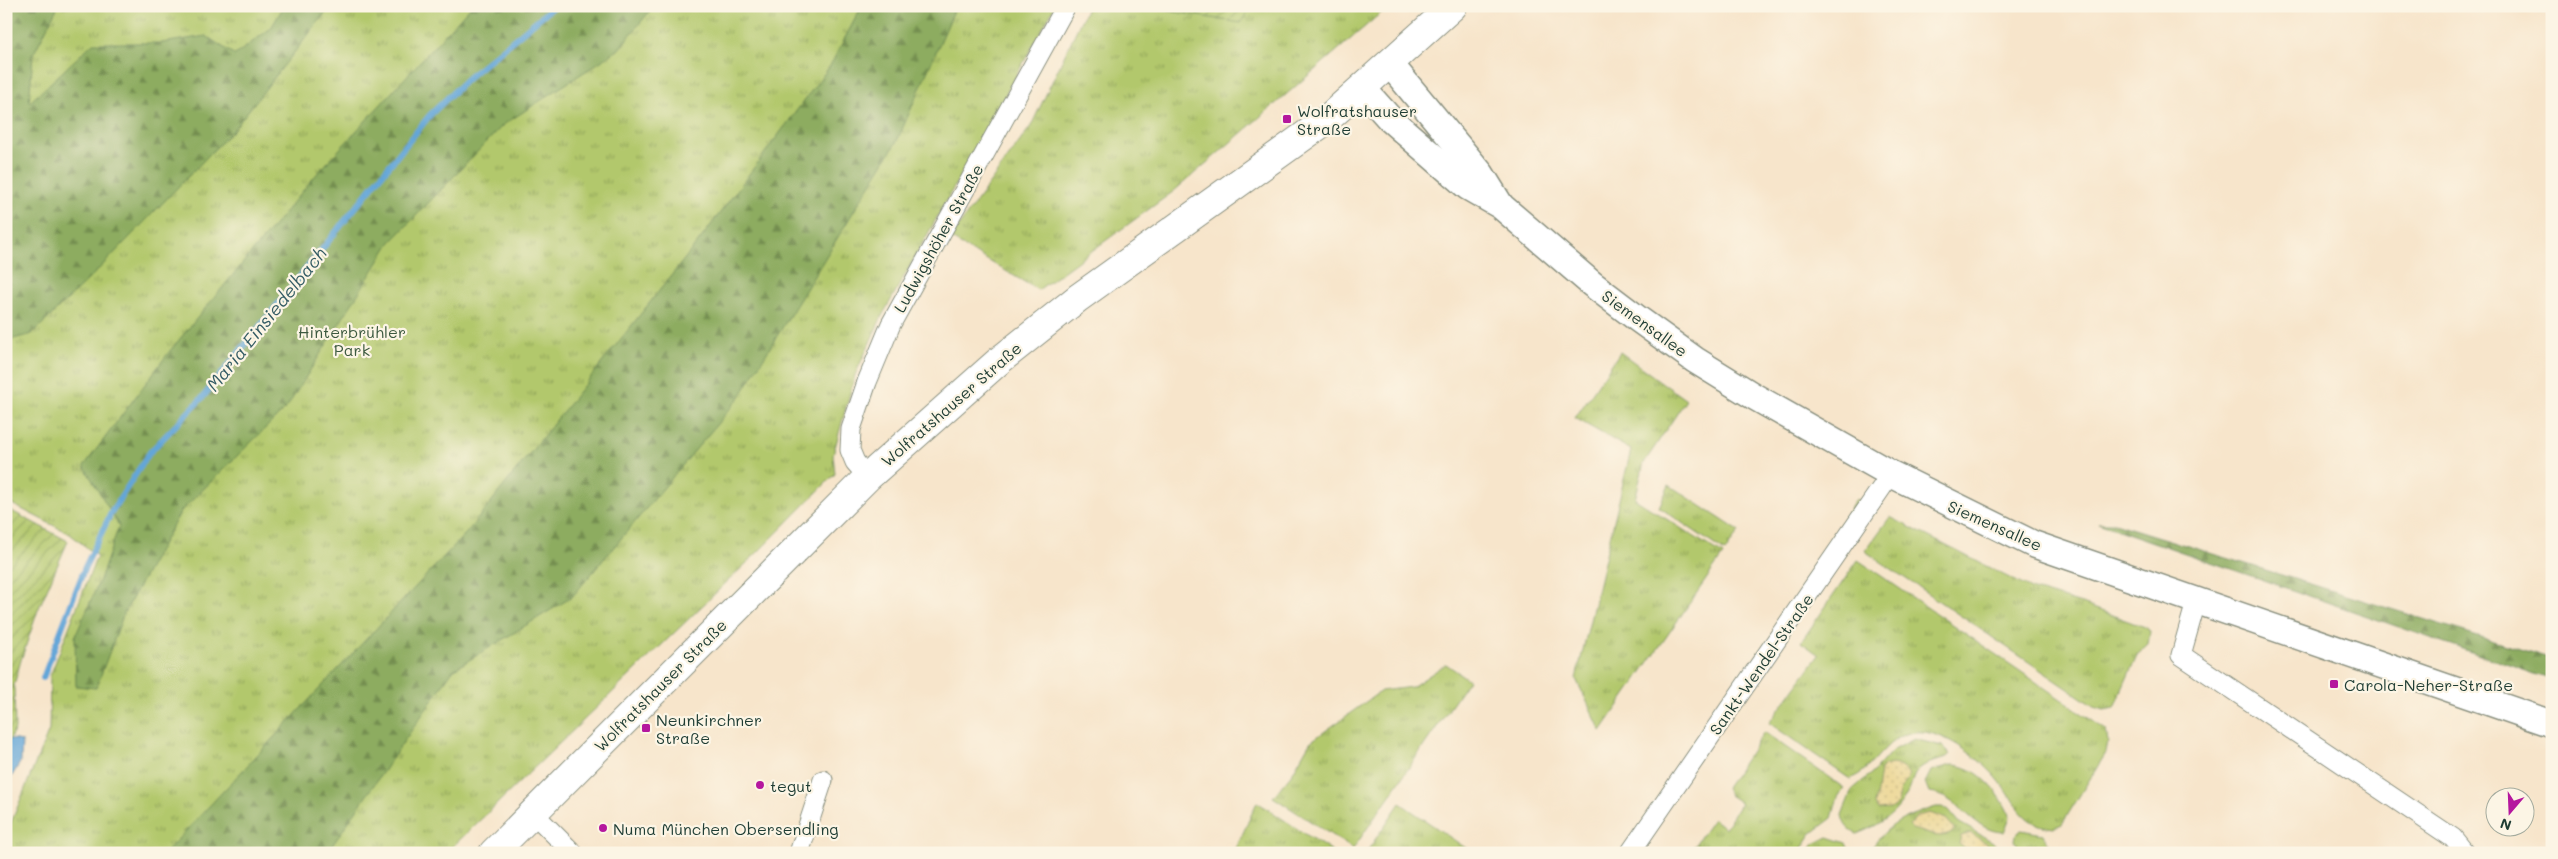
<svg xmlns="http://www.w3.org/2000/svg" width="2558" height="859" viewBox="0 0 2558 859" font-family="Mali,sans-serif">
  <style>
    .grass { fill: url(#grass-tufts); stroke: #688250 }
    .forest { fill: url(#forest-firs); stroke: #56744a }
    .sand { fill: url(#sand-dots); stroke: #868c69 }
    .garden { fill: url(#garden-furrows); stroke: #688250 }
    .water { fill: #64a6d8; stroke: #427286 }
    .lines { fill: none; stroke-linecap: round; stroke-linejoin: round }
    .stream { stroke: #64a6d8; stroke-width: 6 }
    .minor-casing { stroke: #8b9180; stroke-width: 21 }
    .secondary-casing { stroke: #8b9180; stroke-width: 29 }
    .primary-casing { stroke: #8b9180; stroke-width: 30 }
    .minor { stroke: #fff; stroke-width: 19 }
    .secondary { stroke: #fff; stroke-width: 26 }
    .primary { stroke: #fff; stroke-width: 28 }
    .poi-dot { fill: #b5179e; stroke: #fcf5e5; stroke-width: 2 }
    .labels { text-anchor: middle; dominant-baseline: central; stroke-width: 4.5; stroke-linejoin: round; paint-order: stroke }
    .poi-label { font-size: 16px; fill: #1f3d34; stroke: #fcf5e5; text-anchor: start }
    .street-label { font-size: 16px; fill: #1f3d34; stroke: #fcf5e5 }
    .park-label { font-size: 16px; fill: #3c593f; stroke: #fcf5e5 }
    .water-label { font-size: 18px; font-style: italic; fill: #345c65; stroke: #fcf5e5 }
  </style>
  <defs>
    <pattern id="grass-tufts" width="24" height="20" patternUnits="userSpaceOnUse" patternTransform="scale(1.25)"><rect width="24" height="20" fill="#b2c86c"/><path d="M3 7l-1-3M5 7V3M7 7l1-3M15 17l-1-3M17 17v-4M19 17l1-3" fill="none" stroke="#90a45a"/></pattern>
    <pattern id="forest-firs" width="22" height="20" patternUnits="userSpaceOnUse" patternTransform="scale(1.25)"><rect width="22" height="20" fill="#8dac60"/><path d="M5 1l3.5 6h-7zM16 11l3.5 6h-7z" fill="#738d50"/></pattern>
    <pattern id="sand-dots" width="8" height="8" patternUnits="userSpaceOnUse" patternTransform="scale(1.25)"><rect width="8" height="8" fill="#eeda9e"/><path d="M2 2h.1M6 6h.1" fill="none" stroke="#ccbc89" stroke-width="1.8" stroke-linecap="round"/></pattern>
    <pattern id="garden-furrows" width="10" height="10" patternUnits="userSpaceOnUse" patternTransform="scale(1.25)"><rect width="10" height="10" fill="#b2c86c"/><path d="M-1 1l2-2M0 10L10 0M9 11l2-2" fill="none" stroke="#90a45a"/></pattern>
  </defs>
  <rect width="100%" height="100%" fill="#fcf5e5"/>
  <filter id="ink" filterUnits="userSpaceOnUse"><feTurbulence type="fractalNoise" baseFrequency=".02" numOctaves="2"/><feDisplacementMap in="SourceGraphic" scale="10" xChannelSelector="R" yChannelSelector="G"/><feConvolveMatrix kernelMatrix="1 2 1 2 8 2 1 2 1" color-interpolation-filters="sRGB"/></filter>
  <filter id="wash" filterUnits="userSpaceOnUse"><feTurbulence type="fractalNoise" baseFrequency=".0096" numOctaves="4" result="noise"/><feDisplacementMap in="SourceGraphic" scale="20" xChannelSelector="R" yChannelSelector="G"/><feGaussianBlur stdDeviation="1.12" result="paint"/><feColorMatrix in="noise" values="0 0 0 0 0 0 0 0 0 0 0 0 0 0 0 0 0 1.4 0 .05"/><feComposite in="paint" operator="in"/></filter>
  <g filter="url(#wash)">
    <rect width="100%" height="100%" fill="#f7e5cb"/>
    <g class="grass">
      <polygon points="6,6 1055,6 882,316 855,375 833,455 835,474 757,553 446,853 6,853 6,835 49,730 50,676 97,556 70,534 6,501"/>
      <polygon points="1088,6 1139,6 1241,22 1251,6 1389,6 1174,191 1038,290 950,238 1031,126"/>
      <polygon points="1620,352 1686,400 1644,463 1635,499 1723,555 1601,731 1576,679 1631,450 1575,418"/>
      <polygon points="1669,485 1739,531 1725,552 1659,507"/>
      <polygon points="1856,499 1861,502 1843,534 1837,530"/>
      <polygon points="1890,517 2031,589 2085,605 2144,627 2150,631 2148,645 2137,655 2114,708 2104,710 2095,707 1865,551"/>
      <path d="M1858 560 2106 730 2108 742 2106 753 2062 824 2053 828C2046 827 2037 825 2031 821 2017 812 2011 795 2000 782 1983 760 1936 722 1906 734 1882 743 1873 770 1850 779L1769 723 1819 655 1801 642Z"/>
      <polygon points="1446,664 1469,680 1353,849 1273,797 1293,772 1310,742 1381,691 1412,687"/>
      <polygon points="1764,732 1844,788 1838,797 1832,818 1811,834 1799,853 1689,853 1713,819 1725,828 1741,803 1729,795 1726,788"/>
      <path d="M1914 739 1942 746 1950 754C1943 762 1927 761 1919 769 1913 775 1912 783 1909 790 1897 815 1881 824 1857 834 1848 830 1844 825 1842 815L1852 790 1873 772 1893 750Z"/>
      <path d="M1951 765C1978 765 2001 793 2010 817L2004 832C1974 833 1959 795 1929 793L1925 783 1931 771Z"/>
      <polygon points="1257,802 1334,853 1234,853"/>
      <polygon points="1400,803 1473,853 1366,853"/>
      <path d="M1936 807H1942L1949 811 1958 822 1993 842 2005 853H1869C1886 823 1906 817 1936 807Z"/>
      <polygon points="2021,830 2043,834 2049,847 2047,853 2021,853 2015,840 2016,835"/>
      <polygon points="1828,837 1846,843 1850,853 1808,853 1814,844"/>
    </g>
    <g class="forest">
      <polygon points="6,6 58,6 33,55 29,103 93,43 162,43 206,36 235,55 271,28 284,6 331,6 233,130 98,270 32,334 6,341"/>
      <polygon points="471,6 654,6 618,50 503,125 390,243 287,407 181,511 124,613 96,688 76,686 75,637 101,577 119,526 84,466 169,352 315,176"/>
      <polygon points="862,6 956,6 897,141 739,398 572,597 453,670 327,853 165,853 468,531 702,237 830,66"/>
      <polygon points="2098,523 2114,523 2552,659 2552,680"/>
    </g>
    <g class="sand">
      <path d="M1892 764C1900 765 1905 769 1909 776L1907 781 1901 788 1898 803 1890 809 1878 810 1875 805 1880 770 1884 766Z"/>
      <path d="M1930 813 1946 819 1955 829C1946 843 1925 832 1912 829L1909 826 1917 816Z"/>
      <polygon points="1971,833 1987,844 1984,853 1968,851 1959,844 1961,836"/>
    </g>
    <g class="garden">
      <polygon points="1139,6 1251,6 1241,23"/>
      <polygon points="6,508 68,541 38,610 21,660 14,685 15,729 6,747"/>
    </g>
    <polygon class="water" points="10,739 22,741 21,761 6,786 6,747"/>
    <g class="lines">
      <polyline class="stream" points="43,678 85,567 112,511 150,452 203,397 430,115 469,77 554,6"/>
    </g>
  </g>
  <g filter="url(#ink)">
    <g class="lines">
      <g class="minor-casing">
        <g id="minor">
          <polyline points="868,477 855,462 850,450 851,429 867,382 891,324 1066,6"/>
          <polyline points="2196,602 2181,655 2453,838 2465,853"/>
          <polyline points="533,813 573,853"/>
          <polyline points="799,853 823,780"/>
          <polyline points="1630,853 1891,474"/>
        </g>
      </g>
      <g class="secondary-casing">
        <g id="secondary">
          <polyline points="1390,64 1481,174 1499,203"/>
          <polyline points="1363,89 1390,119 1468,187 1501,206 1592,284 1638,319 1695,360 1755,397 1891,474 2033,544 2552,724"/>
        </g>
      </g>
      <g class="primary-casing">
        <polyline id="primary" points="493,853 868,477 1000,360 1078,298 1325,121 1453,6"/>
      </g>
      <use href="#minor" class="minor"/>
      <use href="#secondary" class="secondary"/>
      <use href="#primary" class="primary"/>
    </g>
  </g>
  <g class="poi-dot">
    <rect x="1282" y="114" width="10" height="10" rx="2.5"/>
    <rect x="2329" y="679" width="10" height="10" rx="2.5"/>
    <rect x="641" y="723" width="10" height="10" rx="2.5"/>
    <circle cx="760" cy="785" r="5"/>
    <circle cx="603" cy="828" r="5"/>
  </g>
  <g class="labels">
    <g class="poi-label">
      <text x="1297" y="110">Wolfratshauser<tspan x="1297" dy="18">Straße</tspan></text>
      <text x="2344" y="684">Carola-Neher-Straße</text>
      <text x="656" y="719">Neunkirchner<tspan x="656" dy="18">Straße</tspan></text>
      <text x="770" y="785">tegut</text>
      <text x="613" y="828">Numa München Obersendling</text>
    </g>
    <g class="street-label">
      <text transform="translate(938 238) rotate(-61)">Ludwigshöher Straße</text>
      <text transform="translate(1645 323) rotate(36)">Siemensallee</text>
      <text transform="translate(951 404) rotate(-41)">Wolfratshauser Straße</text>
      <text transform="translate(1995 525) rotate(24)">Siemensallee</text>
      <text transform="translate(1761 664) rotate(-55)">Sankt-Wendel-Straße</text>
      <text transform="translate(660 685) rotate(-45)">Wolfratshauser Straße</text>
    </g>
    <g class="park-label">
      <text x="352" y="331">Hinterbrühler<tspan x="352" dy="18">Park</tspan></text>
    </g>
    <g class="water-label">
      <text transform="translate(266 319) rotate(-51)">Maria Einsiedelbach</text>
    </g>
  </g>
  <rect width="2558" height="859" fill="none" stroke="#fcf5e5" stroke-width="25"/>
  <g transform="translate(2510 812) rotate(199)"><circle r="24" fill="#fcf5e5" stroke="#a4ab9e"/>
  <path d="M0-4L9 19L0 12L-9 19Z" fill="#b5179e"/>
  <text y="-8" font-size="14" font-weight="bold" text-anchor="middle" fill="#1f3d34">N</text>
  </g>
</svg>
